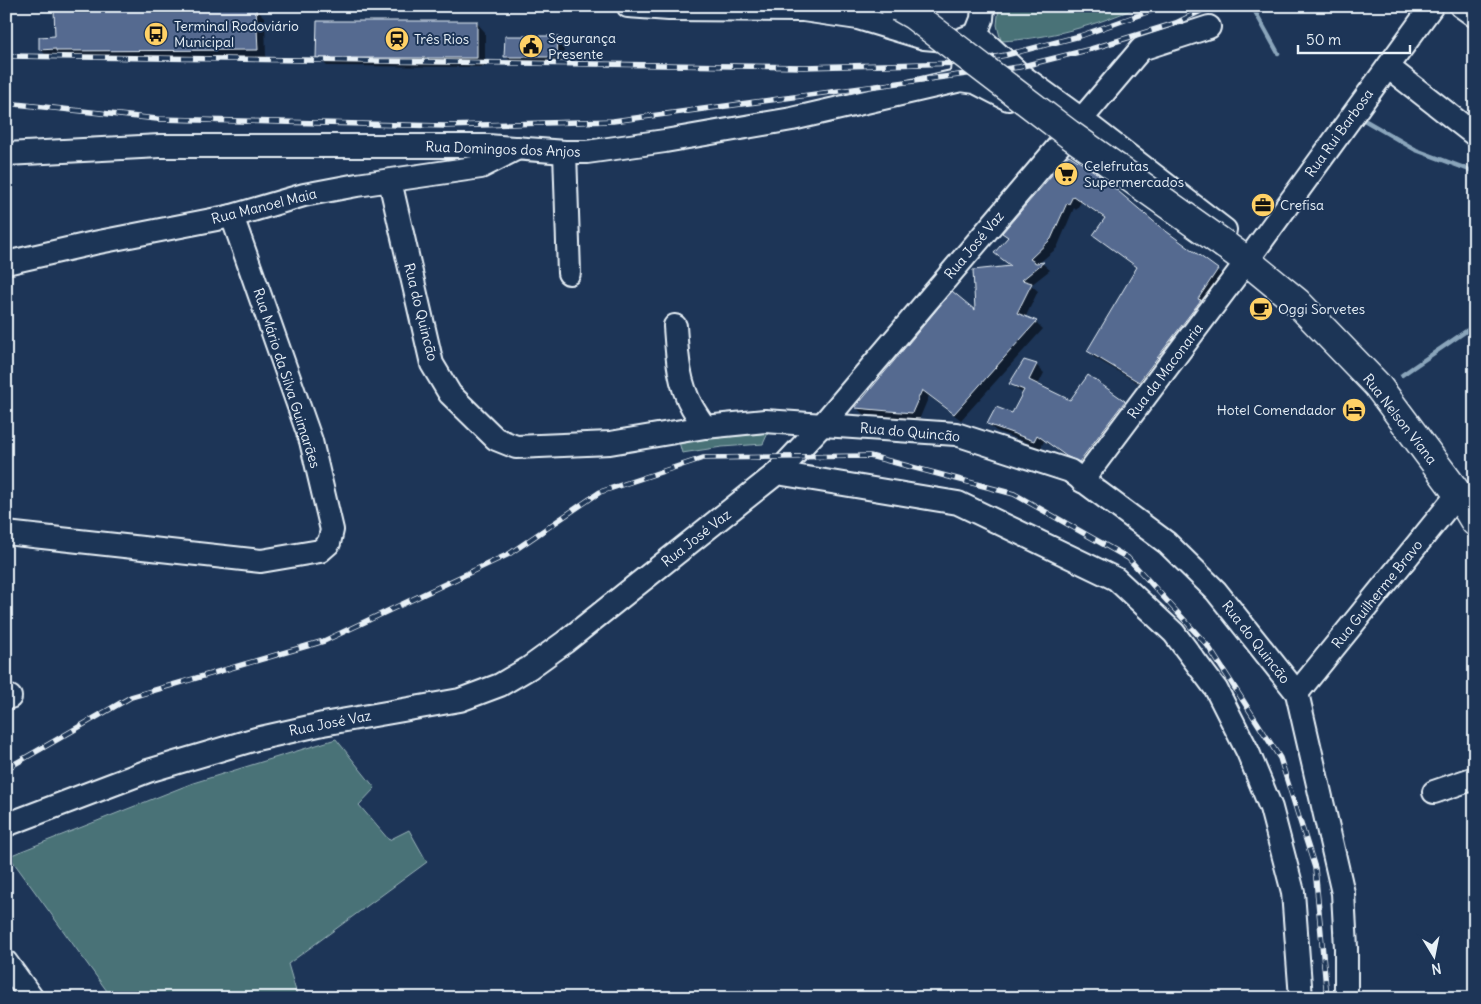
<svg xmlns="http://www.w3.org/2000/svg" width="1481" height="1004" viewBox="0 0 1481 1004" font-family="Delius,sans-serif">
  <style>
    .green { fill: #497277; stroke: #98b2b8 }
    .shadow { fill: #0007 }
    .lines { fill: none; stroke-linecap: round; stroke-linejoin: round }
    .stream { stroke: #8aa5bb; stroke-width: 4.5 }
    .building { fill: #546a90; stroke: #e8f1f8 }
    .minor-casing { stroke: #e8f1f8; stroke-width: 26 }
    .major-casing { stroke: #e8f1f8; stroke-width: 31 }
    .minor { stroke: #1d3557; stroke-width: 22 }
    .major { stroke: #1d3557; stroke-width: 28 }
    .rail-casing { stroke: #e8f1f8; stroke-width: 5.5 }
    .rail { stroke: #1d3557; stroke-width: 4; stroke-dasharray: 11; stroke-linecap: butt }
    .major-bridge-casing { stroke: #e8f1f8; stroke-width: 31; stroke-linecap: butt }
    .major-bridge { stroke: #1d3557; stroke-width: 28 }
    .labels { text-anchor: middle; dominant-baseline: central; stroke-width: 4; stroke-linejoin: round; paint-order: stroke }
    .poi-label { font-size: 14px; fill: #e8f1f8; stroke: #1d3557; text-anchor: start }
    .street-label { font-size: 14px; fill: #e8f1f8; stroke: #1d3557 }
  </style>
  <rect width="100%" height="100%" fill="#1d3557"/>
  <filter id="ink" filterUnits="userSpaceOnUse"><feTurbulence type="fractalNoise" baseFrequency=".02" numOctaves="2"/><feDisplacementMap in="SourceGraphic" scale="10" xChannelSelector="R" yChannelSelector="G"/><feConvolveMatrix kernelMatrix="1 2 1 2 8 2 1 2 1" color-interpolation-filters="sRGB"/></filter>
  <g filter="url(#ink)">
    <g class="green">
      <path d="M999 6H1140C1098 25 1047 39 1001 41L997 25Z"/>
      <polygon points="768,433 763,444 722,447 682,453 679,442"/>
      <polygon points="336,739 375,788 359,805 389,840 409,830 427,862 288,964 298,998 112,998 9,856 193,783"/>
    </g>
    <g class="shadow">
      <polygon points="256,9 265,18 266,58 66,59 64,58 49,58 40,49"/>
      <polygon points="476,22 485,32 485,67 327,66 318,57"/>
      <polygon points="557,37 564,44 564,63 512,63 506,56"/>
      <polygon points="1069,156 1158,227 1217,270 1224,277 1147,388 1095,358 1088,351 1138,268 1101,241 1094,235 1105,219 1081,202 1076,210 1074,208 1057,248 1038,264 1043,264 1050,270 1031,285 1038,291 1025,318 1036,322 1043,329 961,420 929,396 919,420 863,414 857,408 977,313 1012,267 995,253 1009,238"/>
      <polygon points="1036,365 1044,373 1038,385 1070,401 1124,402 1132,409 1087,468 1075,463 1044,441 1041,448 996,431 988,424 1013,414 1023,393 1019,391 1011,384"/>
    </g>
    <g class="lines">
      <g class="stream">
        <polyline points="1252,6 1278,53"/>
        <polyline points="1359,117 1416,150 1475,172"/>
        <polyline points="1402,375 1475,325"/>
      </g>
    </g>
    <g class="building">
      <polygon points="256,7 258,50 56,51 56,49 39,50 39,37 55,36 54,9"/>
      <polygon points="317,21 477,21 477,58 316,58"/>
      <polygon points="505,36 558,36 557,57 504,57"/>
      <polygon points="1069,155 1098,174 1159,226 1218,269 1198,299 1201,300 1139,382 1087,351 1137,267 1093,235 1105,218 1073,196 1069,204 1067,203 1051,239 1030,259 1036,263 1044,262 1022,280 1032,283 1017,313 1037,321 954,414 922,390 912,413 855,408 952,291 975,310 973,270 1011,266 994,253 1008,237 1002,233"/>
      <polygon points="1024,360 1037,364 1029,380 1070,400 1088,375 1125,401 1079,462 1066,456 1037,435 1034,441 987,424 996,407 1012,413 1024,390 1009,384"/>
    </g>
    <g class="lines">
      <g class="minor-casing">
        <g id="minor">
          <polyline points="628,6 669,9 803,10 858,18 924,38 957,41 976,34 982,19 983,6"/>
          <polyline points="1461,6 1475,16"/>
          <polyline points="1388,67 1475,135"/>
          <polyline points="962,71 963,63 976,34 1022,76 1081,119 1225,230"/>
          <polyline points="565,152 569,273"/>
          <polyline points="6,154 160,146 488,146 565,152 587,152 665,141 792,119 961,80 975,82 1008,99"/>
          <polyline points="390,181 432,364 450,394 496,439 516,447 610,443 705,427 765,421 956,434 1070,471 1167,543 1216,591 1297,693 1343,893 1346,948 1346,998"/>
          <polyline points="6,263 94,243 232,216 304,195 357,185 481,167 518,148"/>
          <path d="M675 326C677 354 678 382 692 407 696 414 700 420 705 427"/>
          <polyline points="777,473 958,503 1116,579 1174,633 1216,689 1248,752 1271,808 1293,892 1301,998"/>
          <polyline points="1082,481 1247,261 1432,6"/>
          <polyline points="6,533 261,561 320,551 329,543 332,530 311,441 232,216"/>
          <polyline points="1297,693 1458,494"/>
          <polyline points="6,697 10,697"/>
          <polyline points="1434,792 1475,778"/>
          <polyline points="6,825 148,771 256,739 323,724 460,700 500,685 529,668 565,642 777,473 822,425 1141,49 1209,27"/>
          <polyline points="6,962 32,998"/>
        </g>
      </g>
      <g class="major-casing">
        <polyline id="major" points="1225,245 1247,261 1297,302 1377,385 1458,494 1475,522"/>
      </g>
      <use href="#minor" class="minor"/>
      <use href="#major" class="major"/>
      <g class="rail-casing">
        <g id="rail">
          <polyline points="6,56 804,67 963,63 1006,55 1080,36 1164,6"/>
          <polyline points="6,103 157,119 445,126 613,121 1019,67 1091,49 1176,23 1211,6"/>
          <polyline points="6,769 131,697 324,641 509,554 600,492 703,458 870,456 1014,494 1128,558 1208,646 1280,758 1315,868 1327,998"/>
        </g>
      </g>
      <use href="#rail" class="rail"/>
      <g class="major-bridge-casing">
        <polyline id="major-bridge" points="894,6 899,7 913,15 1069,134 1225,245"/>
      </g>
      <use href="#major-bridge" class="major-bridge"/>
    </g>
  </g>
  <defs>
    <g id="bus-disc" transform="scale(1.25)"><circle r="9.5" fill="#ffd166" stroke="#1d3557"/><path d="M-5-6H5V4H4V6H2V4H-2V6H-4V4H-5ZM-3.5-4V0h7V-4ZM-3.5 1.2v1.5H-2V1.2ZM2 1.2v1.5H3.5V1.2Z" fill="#111"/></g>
    <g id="station-disc" transform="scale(1.25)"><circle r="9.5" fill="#ffd166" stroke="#1d3557"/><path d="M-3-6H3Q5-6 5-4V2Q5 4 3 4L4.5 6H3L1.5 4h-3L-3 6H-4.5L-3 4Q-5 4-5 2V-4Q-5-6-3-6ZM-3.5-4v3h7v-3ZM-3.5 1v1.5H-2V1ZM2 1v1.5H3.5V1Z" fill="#111"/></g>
    <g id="civic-disc" transform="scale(1.25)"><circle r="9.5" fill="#ffd166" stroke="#1d3557"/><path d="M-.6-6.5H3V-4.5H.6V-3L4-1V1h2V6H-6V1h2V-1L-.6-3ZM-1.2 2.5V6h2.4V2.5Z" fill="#111"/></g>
    <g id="supermarket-disc" transform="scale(1.25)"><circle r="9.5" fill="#ffd166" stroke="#1d3557"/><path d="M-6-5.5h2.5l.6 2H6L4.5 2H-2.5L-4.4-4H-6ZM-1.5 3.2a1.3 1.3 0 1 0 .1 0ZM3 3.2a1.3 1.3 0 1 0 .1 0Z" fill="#111"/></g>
    <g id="office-disc" transform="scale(1.25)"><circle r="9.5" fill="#ffd166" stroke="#1d3557"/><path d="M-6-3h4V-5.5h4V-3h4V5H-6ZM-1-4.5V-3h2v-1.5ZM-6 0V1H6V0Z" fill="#111"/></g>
    <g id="cafe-disc" transform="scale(1.25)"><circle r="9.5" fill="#ffd166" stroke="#1d3557"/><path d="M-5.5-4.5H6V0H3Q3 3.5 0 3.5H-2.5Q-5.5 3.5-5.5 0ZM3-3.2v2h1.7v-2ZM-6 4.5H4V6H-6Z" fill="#111"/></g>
    <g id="hotel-disc" transform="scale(1.25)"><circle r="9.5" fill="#ffd166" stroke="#1d3557"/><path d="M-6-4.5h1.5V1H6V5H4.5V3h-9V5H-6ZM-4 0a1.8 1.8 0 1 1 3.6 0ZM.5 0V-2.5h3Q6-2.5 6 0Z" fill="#111"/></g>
  </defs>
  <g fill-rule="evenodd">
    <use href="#bus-disc" x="156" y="34"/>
    <use href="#station-disc" x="397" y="39"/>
    <use href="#civic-disc" x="531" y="46"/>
    <use href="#supermarket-disc" x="1066" y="174"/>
    <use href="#office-disc" x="1263" y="205"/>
    <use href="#cafe-disc" x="1261" y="309"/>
    <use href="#hotel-disc" x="1354" y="410"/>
  </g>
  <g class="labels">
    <g class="poi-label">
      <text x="174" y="26">Terminal Rodoviário<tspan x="174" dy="16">Municipal</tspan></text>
      <text x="548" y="38">Segurança<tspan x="548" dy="16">Presente</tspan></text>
      <text x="414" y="39">Três Rios</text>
      <text x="1084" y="166">Celefrutas<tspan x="1084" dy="16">Supermercados</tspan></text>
      <text x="1280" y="205">Crefisa</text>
      <text x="1278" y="309">Oggi Sorvetes</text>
      <text x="1336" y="410" text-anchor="end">Hotel Comendador</text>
    </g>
    <g class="street-label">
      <text transform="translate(1339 133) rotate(-54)">Rua Rui Barbosa</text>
      <text transform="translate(503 149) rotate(2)">Rua Domingos dos Anjos</text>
      <text transform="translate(264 206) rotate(-14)">Rua Manoel Maia</text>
      <text transform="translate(974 245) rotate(-50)">Rua José Vaz</text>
      <text transform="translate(421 312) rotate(76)">Rua do Quincão</text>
      <text transform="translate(1165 371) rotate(-53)">Rua da Maconaria</text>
      <text transform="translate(287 378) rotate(72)">Rua Mário da Silva Guimarães</text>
      <text transform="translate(1400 419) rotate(52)">Rua Nelson Viana</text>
      <text transform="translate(910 432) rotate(5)">Rua do Quincão</text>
      <text transform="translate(696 538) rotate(-38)">Rua José Vaz</text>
      <text transform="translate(1377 594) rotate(-51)">Rua Guilherme Bravo</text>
      <text transform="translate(1256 642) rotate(52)">Rua do Quincão</text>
      <text transform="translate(330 723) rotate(-11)">Rua José Vaz</text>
    </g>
  </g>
  <rect width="1481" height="1004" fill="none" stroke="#1d3557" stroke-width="25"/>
  <rect x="12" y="12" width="1456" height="979" fill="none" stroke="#e8f1f8" stroke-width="2" filter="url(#ink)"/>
  <g transform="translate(1434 956) rotate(170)" stroke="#1d3557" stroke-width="4" paint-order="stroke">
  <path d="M0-4L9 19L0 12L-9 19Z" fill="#e8f1f8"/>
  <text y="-8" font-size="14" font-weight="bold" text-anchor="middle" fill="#e8f1f8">N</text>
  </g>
  <path d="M1298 45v8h112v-8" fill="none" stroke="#e8f1f8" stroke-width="2.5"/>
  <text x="1306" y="45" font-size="15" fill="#e8f1f8" stroke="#1d3557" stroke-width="4" paint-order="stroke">50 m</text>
</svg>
